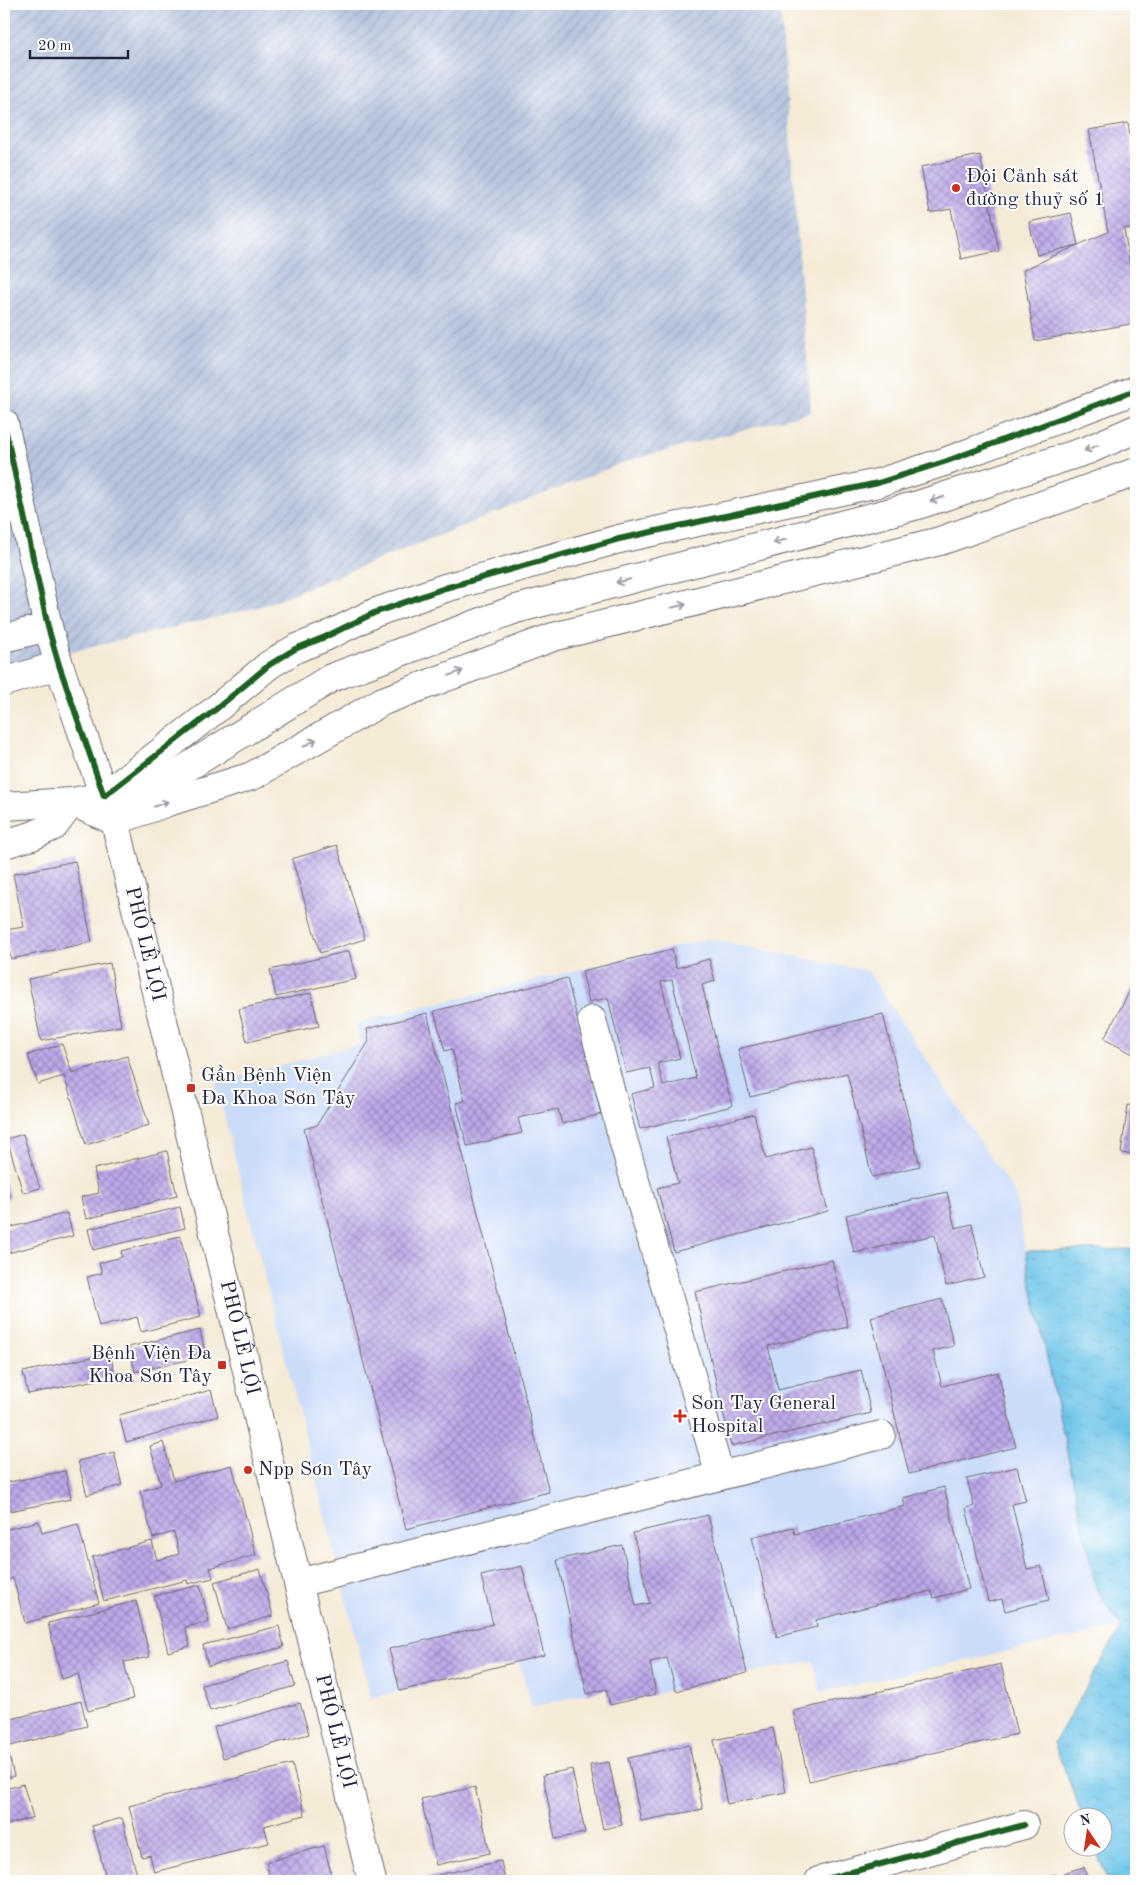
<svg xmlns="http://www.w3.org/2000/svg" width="1140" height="1885" viewBox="0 0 1140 1885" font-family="'Old Standard TT',serif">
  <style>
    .built { fill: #cbdcf9 }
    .industrial { fill: url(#industrial-furrows) }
    .water { fill: url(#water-ripples); stroke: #477392 }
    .building { fill: url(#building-cross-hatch); fill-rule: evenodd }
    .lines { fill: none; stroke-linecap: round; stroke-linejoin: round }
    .minor-casing { stroke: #6c6871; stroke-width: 30 }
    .major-casing { stroke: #6c6871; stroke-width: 30 }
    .minor { stroke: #fff; stroke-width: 28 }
    .major { stroke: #fff; stroke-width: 28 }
    .cycleway-casing { stroke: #fff; stroke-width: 9 }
    .cycleway { stroke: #1b5e20; stroke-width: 6 }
    .oneway { stroke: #9c9ca7 }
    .poi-dot { fill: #c8321e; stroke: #fff; stroke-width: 2 }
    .labels { text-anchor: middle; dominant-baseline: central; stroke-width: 4; stroke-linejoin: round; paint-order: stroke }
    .poi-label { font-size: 20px; fill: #22223b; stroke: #fff; text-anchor: start }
    .street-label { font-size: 20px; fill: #22223b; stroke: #fff }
  </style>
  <defs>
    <pattern id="industrial-furrows" width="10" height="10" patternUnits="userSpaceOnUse" patternTransform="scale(1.25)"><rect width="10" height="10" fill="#b7c5de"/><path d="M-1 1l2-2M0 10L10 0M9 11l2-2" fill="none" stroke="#9da9bf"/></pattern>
    <pattern id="water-ripples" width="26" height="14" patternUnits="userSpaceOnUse" patternTransform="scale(1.25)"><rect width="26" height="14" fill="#6cc4e9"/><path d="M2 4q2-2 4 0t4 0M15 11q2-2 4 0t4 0" fill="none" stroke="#5da8c9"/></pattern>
    <pattern id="building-cross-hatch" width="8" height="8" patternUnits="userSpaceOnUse" patternTransform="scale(1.25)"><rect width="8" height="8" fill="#bda8e9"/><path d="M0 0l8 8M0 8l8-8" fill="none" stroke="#9988be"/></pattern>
  </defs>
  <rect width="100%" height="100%" fill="#fff"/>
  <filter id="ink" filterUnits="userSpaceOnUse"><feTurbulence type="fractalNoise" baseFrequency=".02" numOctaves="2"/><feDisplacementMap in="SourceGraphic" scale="10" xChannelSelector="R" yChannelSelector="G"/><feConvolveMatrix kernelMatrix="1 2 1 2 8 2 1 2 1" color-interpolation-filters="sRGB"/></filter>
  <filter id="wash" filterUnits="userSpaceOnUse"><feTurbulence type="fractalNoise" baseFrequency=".0096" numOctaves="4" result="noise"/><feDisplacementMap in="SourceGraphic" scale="20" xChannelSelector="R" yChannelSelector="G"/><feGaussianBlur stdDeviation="1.12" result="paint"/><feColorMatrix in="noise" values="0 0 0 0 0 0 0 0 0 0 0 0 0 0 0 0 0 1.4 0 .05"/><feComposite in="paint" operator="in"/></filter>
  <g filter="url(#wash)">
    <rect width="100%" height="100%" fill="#f5ead5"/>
    <polygon class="built" points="707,939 868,971 1016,1196 1029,1273 1096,1588 1121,1627 821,1692 813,1661 747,1673 610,1705 606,1689 532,1707 519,1662 371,1698 216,1083 361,1044 356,1023"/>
    <polygon class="industrial" points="4,4 780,4 811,412 627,461 259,607 4,668"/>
    <polygon class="water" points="1136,1249 1136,1881 1108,1881 1095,1848 1102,1848 1102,1818 1083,1817 1054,1743 1121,1627 1096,1588 1029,1273 1026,1251"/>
    <g id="blocks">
      <g class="building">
        <polygon points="1128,123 1136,173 1136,227 1124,229 1136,302 1136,323 1035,341 1023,270 1078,245 1037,255 1029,222 1071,213 1078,245 1108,232 1089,130"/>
        <polygon points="980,155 999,251 961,259 951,209 930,213 921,167"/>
        <polygon points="337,845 365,939 320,953 292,859"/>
        <polygon points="75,861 92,942 11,959 5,930 24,927 13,874"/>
        <path d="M672 949 676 968 709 959 715 981 702 985 732 1106 640 1129 631 1094 655 1088 650 1068 626 1073 608 998 589 1002 582 971ZM672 980 696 1078 663 1086 658 1063 680 1058 661 982Z"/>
        <polygon points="349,951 356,979 276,997 270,970"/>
        <polygon points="110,963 121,1026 41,1041 28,979"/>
        <polygon points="567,978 601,1114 562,1124 558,1109 518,1118 522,1133 467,1146 456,1103 465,1101 452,1049 445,1051 434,1011"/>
        <polygon points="1134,983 1136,984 1136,1047 1133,1054 1104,1039"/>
        <polygon points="311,993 319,1026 247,1042 239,1009"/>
        <polygon points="427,1013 549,1492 406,1529 304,1129 317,1125 369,1041 367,1029"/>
        <polygon points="883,1014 920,1166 872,1177 847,1073 750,1097 738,1049"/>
        <polygon points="62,1044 72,1073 127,1056 149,1125 86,1145 64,1076 38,1084 28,1055"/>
        <polygon points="1128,1105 1136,1106 1136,1155 1121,1153"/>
        <polygon points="754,1114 766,1159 811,1147 828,1211 674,1252 657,1188 678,1183 666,1137"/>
        <polygon points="23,1134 40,1188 23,1193 7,1139"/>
        <polygon points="167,1151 177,1196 86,1219 81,1197 99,1193 94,1169"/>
        <polygon points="4,1181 10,1197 4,1199"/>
        <polygon points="947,1192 955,1228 972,1224 984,1277 946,1286 935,1235 854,1253 846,1215"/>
        <polygon points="180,1207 185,1228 93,1250 88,1229"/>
        <polygon points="67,1213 73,1236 4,1254 4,1229"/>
        <polygon points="180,1236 201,1317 141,1332 137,1317 99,1327 87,1277 102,1273 99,1263 122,1257 121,1251"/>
        <polygon points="832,1260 848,1327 768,1346 778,1390 861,1370 871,1413 731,1446 695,1292"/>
        <polygon points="942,1299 954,1346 933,1351 942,1386 998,1372 1016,1447 909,1474 871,1317"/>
        <polygon points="200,1330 206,1356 135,1372 129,1347"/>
        <polygon points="4,1348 9,1367 4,1368"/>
        <polygon points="110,1353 115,1376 28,1394 23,1372"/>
        <polygon points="211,1390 218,1416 126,1442 119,1415"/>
        <polygon points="163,1442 174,1481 232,1465 256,1555 210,1568 213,1578 188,1584 187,1580 104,1601 92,1557 152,1541 157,1560 179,1554 174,1532 153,1538 140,1491 161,1485 150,1446"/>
        <polygon points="114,1452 122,1485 87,1495 78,1461"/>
        <polygon points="1017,1467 1026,1501 1012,1504 1027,1569 1041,1566 1049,1600 1005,1611 1002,1599 988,1602 966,1508 974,1506 967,1479"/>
        <polygon points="65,1471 71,1499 4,1512 4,1483"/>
        <polygon points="944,1487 969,1589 934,1598 931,1591 816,1620 817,1627 777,1637 752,1537 793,1527 795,1534 905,1506 903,1498"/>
        <polygon points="708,1515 747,1673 676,1691 667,1658 650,1662 656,1694 610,1705 606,1689 587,1694 557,1560 622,1545 636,1606 650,1603 633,1533"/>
        <polygon points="39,1521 42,1533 78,1524 99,1603 25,1623 13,1578 4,1581 4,1530"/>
        <polygon points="522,1566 544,1655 400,1691 389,1649 493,1624 481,1576"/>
        <polygon points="260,1569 273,1616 227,1629 214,1582"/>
        <polygon points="200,1585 209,1622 185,1627 190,1646 168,1652 154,1596"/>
        <polygon points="136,1601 150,1657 124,1662 133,1699 88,1711 78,1674 62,1679 48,1623"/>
        <polygon points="279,1626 284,1647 208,1666 203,1645"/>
        <polygon points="288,1661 295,1686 210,1711 202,1685"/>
        <polygon points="1001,1664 1017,1734 809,1781 793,1711"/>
        <polygon points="81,1701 87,1726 7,1747 14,1776 4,1779 4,1721"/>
        <polygon points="300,1703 309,1734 223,1758 214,1727"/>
        <polygon points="773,1728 786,1792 727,1804 714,1740"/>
        <polygon points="689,1745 703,1809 641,1821 628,1758"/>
        <polygon points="609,1762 622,1825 603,1829 590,1765"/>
        <polygon points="292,1764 305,1815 264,1826 269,1843 154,1872 150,1855 142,1857 129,1806"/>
        <polygon points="572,1769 585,1833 555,1839 543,1775"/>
        <polygon points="23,1784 33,1817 4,1826 4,1789"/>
        <polygon points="475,1787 490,1853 436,1865 421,1799"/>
        <polygon points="122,1818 137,1875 107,1881 92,1826"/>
        <polygon points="324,1846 333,1881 271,1881 266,1862"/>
        <polygon points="501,1861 505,1881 421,1881 420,1879"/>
        <polygon points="1084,1867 1088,1881 1065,1881 1063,1873"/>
        <polygon points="1056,1874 1058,1881 1033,1881"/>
      </g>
    </g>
  </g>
  <g filter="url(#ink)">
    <use href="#blocks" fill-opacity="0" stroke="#6c6871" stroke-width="1"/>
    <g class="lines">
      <g class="minor-casing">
        <g id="minor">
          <polyline points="4,423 48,627 59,665 104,796 215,710 269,665 295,649 325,637 374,613 445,588 619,539 878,483 947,461 1136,390"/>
          <polyline points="4,638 48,627"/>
          <polyline points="4,682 59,665"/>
          <polyline points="4,844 32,836 54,826 72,802"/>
          <polyline points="592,1020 622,1136 720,1476"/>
          <polyline points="298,1583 881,1435"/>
          <polyline points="819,1881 1024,1825"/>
        </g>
      </g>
      <g class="major-casing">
        <g id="major">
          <polyline points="72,802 115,821 168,802 252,776 383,701 553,637 940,541 1136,472"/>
          <path id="s1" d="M108 805 115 821 298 1583 372 1881"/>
          <polyline points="4,806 72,802 104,796 175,775 331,678 516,609 918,505 1088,450 1136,429"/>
        </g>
      </g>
      <use href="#minor" class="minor"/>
      <use href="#major" class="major"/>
      <g class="cycleway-casing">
        <g id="cycleway">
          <polyline points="4,423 48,627 59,665 104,796 215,710 269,665 295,649 325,637 374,613 445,588 619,539 878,483 947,461 1136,390"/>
          <polyline points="819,1881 1024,1825"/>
        </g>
      </g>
      <use href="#cycleway" class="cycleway"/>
    </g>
    <defs><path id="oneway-shaft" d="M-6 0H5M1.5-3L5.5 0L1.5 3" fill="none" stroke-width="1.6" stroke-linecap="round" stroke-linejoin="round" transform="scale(1.25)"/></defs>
    <g class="oneway">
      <use href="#oneway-shaft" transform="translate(1091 448) rotate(158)"/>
      <use href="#oneway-shaft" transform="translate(937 499) rotate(162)"/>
      <use href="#oneway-shaft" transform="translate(780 541) rotate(166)"/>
      <use href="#oneway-shaft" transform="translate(623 581) rotate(166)"/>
      <use href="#oneway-shaft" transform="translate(679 606) rotate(-14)"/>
      <use href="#oneway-shaft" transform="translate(456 673) rotate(-20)"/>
      <use href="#oneway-shaft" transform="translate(310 743) rotate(-30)"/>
      <use href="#oneway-shaft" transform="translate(161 804) rotate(-20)"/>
    </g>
  </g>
  <g class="poi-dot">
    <circle cx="956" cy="188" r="5"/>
    <rect x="186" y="1083" width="10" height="10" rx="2.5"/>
    <rect x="217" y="1360" width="10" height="10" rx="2.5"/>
    <path d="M677.5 1408.5h5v5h5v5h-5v5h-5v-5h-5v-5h5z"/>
    <circle cx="248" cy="1470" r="5"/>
  </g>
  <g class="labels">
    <g class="poi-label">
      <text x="966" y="177">Đội Cảnh sát<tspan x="966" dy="23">đường thuỷ số 1</tspan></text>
      <text x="201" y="1076">Gần Bệnh Viện<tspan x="201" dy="23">Đa Khoa Sơn Tây</tspan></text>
      <text x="212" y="1354" text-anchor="end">Bệnh Viện Đa<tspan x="212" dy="23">Khoa Sơn Tây</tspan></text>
      <text x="691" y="1404">Son Tay General<tspan x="691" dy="23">Hospital</tspan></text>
      <text x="258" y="1470">Npp Sơn Tây</text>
    </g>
    <g class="street-label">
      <text stroke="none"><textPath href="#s1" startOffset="144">PHỐ LÊ LỢI</textPath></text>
      <text stroke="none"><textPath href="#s1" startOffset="549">PHỐ LÊ LỢI</textPath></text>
      <text stroke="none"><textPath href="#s1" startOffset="954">PHỐ LÊ LỢI</textPath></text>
    </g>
  </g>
  <rect width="1140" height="1885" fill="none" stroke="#fff" stroke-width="20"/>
  <g transform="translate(1088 1832) rotate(347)"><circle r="24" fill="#ffffff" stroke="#a7a7b1"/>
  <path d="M0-4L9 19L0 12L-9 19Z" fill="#c8321e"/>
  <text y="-8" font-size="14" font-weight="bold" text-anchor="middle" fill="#22223b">N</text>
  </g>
  <path d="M30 50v8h98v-8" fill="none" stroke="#22223b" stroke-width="2.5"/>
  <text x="38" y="50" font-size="15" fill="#22223b" stroke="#ffffff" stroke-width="4" paint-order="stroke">20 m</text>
</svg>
